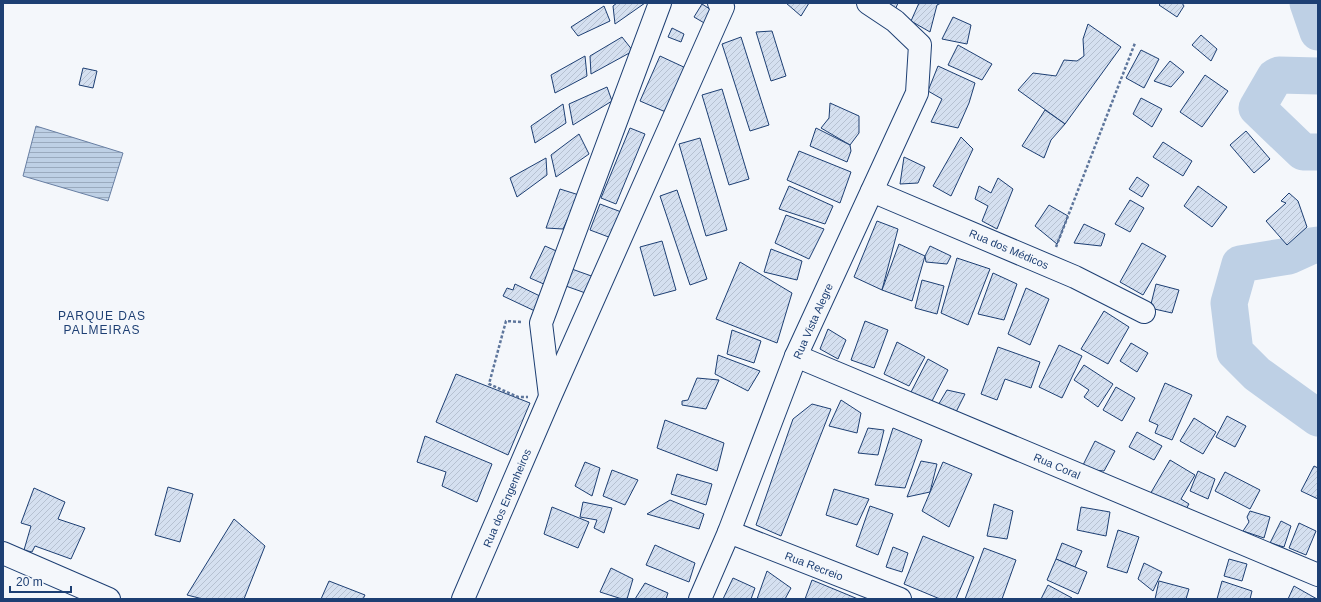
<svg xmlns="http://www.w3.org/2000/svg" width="1321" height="602" viewBox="0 0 1321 602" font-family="Arial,sans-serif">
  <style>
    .water { fill: url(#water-rules); stroke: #687fa3 }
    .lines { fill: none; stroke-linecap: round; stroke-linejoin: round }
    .river { stroke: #bed0e5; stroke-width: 37 }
    .building { fill: url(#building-hatch); stroke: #1d3f73 }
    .minor-casing { stroke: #1d3f73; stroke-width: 24 }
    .path { stroke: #5e769c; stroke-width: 2.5; stroke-dasharray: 3 2; stroke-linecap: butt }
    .minor { stroke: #f4f7fb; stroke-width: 22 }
    .labels { text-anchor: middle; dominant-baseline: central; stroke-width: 3; stroke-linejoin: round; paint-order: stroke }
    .street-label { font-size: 11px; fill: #1d3f73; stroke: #f4f7fb }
    .neighbourhood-label { font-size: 12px; letter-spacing: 1px; fill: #1d3f73; stroke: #f4f7fb }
  </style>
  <defs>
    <pattern id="water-rules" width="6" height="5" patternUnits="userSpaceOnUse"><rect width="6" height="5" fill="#bed0e5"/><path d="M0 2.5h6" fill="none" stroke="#9aaabe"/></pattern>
    <pattern id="building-hatch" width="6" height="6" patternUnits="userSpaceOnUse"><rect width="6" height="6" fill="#d5e0f0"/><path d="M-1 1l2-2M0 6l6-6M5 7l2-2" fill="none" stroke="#b6c1d1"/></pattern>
  </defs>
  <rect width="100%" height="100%" fill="#f4f7fb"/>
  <polygon class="water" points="36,126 123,153 108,201 23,176"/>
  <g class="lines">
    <g class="river">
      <polyline points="1308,3 1318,32"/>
      <polyline points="1318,76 1279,75 1275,77 1257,108 1303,152 1318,152"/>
      <polyline points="1318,245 1311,246 1289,256 1240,264 1229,303 1235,352 1257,374 1318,418"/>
    </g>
  </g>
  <g class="building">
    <polygon points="617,3 645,3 615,24 613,6"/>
    <polygon points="786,3 809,3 801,16"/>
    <polygon points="880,3 898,3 895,10"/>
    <polygon points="919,3 941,3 937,5 930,32 911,21"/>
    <polygon points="1161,3 1182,3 1184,6 1177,17 1159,5"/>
    <polygon points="702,4 713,11 706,24 694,17"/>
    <polygon points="604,6 610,21 578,36 571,27"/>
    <polygon points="953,17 971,25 967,44 942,39"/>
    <polygon points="1088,24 1121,47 1065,124 1018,90 1033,73 1056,76 1064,60 1077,61 1084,56 1083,39"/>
    <polygon points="672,28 684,34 681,42 668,37"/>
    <polygon points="772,31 786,76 771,81 756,32"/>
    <polygon points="1201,35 1217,49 1211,61 1192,45"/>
    <polygon points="622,37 633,51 591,74 590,56"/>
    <polygon points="741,37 769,125 750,131 722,44"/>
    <polygon points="958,45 992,64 982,80 948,65"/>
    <polygon points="1141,50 1159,59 1144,88 1126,78"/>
    <polygon points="585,56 587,76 555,93 551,75"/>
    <polygon points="660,56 688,69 668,113 640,101"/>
    <polygon points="1170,61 1184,72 1171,87 1154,81"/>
    <polygon points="938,66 975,83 969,103 958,128 931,122 942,99 928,91"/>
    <polygon points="83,68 97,71 93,88 79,85"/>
    <polygon points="1205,75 1228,91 1202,127 1180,112"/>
    <polygon points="607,87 612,101 573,125 569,104"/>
    <polygon points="722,89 749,179 729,185 702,95"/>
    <polygon points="1141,98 1162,109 1152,127 1133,114"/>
    <polygon points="830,103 859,116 859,133 850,145 821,128 829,118"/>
    <polygon points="563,104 566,123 535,143 531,126"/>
    <polygon points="1045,110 1065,124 1051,140 1044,158 1022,146"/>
    <polygon points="630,128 645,134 616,204 601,198"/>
    <polygon points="816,128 850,145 851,151 847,162 810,146"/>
    <polygon points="1246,131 1270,159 1254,173 1230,145"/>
    <polygon points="579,134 589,154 556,177 551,155"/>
    <polygon points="961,137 973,149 951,196 933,186"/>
    <polygon points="700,138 727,230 706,236 679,144"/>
    <polygon points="1163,142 1192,161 1183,176 1153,157"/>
    <polygon points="799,151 851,172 840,203 787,180"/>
    <polygon points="904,157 925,167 918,183 900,184"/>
    <polygon points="546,158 547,175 517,197 510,178"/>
    <polygon points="1137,177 1149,185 1142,197 1129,189"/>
    <polygon points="998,178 1013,189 997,229 982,221 988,206 975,199 979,186 991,193"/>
    <polygon points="789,186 833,206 825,224 779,209"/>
    <polygon points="1198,186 1227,207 1212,227 1184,206"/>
    <polygon points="560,189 579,195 563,229 546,228"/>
    <polygon points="677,190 707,279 690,285 660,196"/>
    <polygon points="1289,193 1298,201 1307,227 1287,245 1266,221 1286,203 1281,201"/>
    <polygon points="1130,200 1144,208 1130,232 1115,224"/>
    <polygon points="600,204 624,213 614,239 590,230"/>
    <polygon points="1049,205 1068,216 1057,244 1035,226"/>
    <polygon points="786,215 824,229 809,259 775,243"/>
    <polygon points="877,221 898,229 882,290 854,277"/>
    <polygon points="1084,224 1105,234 1101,246 1074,243"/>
    <polygon points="662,241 676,290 654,296 640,247"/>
    <polygon points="1142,243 1166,256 1143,295 1120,282"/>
    <polygon points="899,244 925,256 912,301 882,290"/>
    <polygon points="545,246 561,253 546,285 530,278"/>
    <polygon points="930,246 951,256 947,264 926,262 925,256"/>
    <polygon points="771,249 802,261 797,280 764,272"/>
    <polygon points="957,258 990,269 968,325 941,313"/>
    <polygon points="740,262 792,293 777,343 716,319"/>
    <polygon points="569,268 597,278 591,295 563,285"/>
    <polygon points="993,273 1017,284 1004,320 978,314"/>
    <polygon points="922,280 944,286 937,314 915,308"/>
    <polygon points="515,284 544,298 537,312 503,296 507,288 513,290"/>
    <polygon points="1156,284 1179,290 1172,313 1150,308"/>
    <polygon points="1026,288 1049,299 1030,345 1008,334"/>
    <polygon points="1104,311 1129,327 1108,364 1081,349"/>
    <polygon points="865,321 888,330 874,368 851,360"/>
    <polygon points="828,329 846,340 838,359 820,349"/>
    <polygon points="732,330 761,341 754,363 727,354"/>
    <polygon points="897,342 925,357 909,386 884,374"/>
    <polygon points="1131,343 1148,353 1137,372 1120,361"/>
    <polygon points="1059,345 1082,356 1062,398 1039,387"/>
    <polygon points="998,347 1040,362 1031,388 1005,379 997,400 981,394"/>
    <polygon points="718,355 760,371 748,391 715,374"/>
    <polygon points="928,359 948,370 932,401 910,394"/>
    <polygon points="1084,365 1113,384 1098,407 1084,397 1089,390 1074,380"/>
    <polygon points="456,374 530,403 508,455 436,422"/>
    <polygon points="697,378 719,380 706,409 682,405 682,401 688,400"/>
    <polygon points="1165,383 1192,395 1172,440 1155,433 1158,425 1149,421"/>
    <polygon points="1116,387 1135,398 1122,421 1103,410"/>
    <polygon points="947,390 965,394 956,412 937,407"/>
    <polygon points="841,400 861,413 857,433 829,426"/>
    <polygon points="812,404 831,409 781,536 756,525 793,419"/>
    <polygon points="1227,416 1246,426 1235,447 1216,437"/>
    <polygon points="1194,418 1216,432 1203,454 1180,441"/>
    <polygon points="665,420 724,443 717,471 657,448"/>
    <polygon points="868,428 884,430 878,455 858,453"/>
    <polygon points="893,428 922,440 905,488 875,485"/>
    <polygon points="1137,432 1162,446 1154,460 1129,447"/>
    <polygon points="425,436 492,464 477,502 442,486 446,472 417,462"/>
    <polygon points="1095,441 1115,451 1104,471 1093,470 1083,465"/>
    <polygon points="1170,460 1195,475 1181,499 1189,504 1182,516 1149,496"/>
    <polygon points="921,461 937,464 930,492 907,497"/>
    <polygon points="585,462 600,468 592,496 575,486"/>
    <polygon points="943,462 972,474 949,527 922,511"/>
    <polygon points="1314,466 1318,468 1318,499 1301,491"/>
    <polygon points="612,470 638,480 625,505 603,496"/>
    <polygon points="1198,471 1215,479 1208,499 1190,491"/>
    <polygon points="1225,472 1260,490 1250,509 1215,491"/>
    <polygon points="677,474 712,484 706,505 671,494"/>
    <polygon points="168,487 193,494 180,542 155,535"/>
    <polygon points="34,488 65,502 58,519 85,528 71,559 35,546 32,552 24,550 31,526 21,523"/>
    <polygon points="834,489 869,499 857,525 826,515"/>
    <polygon points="670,500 704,514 699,529 647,514"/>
    <polygon points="583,502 612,508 604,533 594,528 597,520 580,517"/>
    <polygon points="994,504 1013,511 1007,539 987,536"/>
    <polygon points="870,506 893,514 878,555 856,546"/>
    <polygon points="552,507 589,522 578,548 544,534"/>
    <polygon points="1081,507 1110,512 1106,536 1077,530"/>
    <polygon points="1250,511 1270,517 1264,538 1243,531 1249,522 1247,517"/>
    <polygon points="234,519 265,546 244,599 203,599 187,595"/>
    <polygon points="1281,521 1291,526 1284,547 1270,543"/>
    <polygon points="1299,523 1316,531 1306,555 1289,548"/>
    <polygon points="1118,530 1139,537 1127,573 1107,567"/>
    <polygon points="923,536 974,557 956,599 940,599 904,584"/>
    <polygon points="1062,543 1082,551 1075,567 1056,559"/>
    <polygon points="655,545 695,563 689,582 646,565"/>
    <polygon points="893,547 908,553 902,572 886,567"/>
    <polygon points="984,548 1016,560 1002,599 965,599"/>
    <polygon points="1056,559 1087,572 1078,594 1047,580"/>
    <polygon points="1229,559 1247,564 1242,581 1224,576"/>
    <polygon points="1144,563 1162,572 1153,591 1138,579"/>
    <polygon points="611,568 633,579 627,599 622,599 600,592"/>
    <polygon points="767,571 791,588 785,599 757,599"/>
    <polygon points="733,578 755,588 751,599 723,599"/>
    <polygon points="812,580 858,599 805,599"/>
    <polygon points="329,581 365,595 363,599 321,599"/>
    <polygon points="1159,581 1189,589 1186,599 1155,599"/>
    <polygon points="1222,581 1252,591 1250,599 1217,599"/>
    <polygon points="645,583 668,593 666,599 635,599"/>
    <polygon points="1048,585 1072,598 1071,599 1041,599"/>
    <polygon points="1294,586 1317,599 1288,599"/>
  </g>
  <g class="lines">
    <g class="minor-casing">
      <g id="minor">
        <polyline points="872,191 1075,277 1144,312"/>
        <polyline points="796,356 1318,575"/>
        <polyline points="550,396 541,323 660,3"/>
        <polyline points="729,532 900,599"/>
        <polyline points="3,553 109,599"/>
        <polyline points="463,599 550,397 723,7 719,3"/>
        <polyline points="700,599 729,532 796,356 917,93 920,45 895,21 868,3"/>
      </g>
    </g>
    <g class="path">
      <polyline points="1056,247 1135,43"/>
      <polyline points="521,322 506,321 489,384 518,397 528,397"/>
    </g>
    <use href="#minor" class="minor"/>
  </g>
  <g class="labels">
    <g class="street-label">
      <text transform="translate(1009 249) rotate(23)">Rua dos Médicos</text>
      <text transform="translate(813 321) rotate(-66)">Rua Vista Alegre</text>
      <text transform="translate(1057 466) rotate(23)">Rua Coral</text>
      <text transform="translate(507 498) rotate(-67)">Rua dos Engenheiros</text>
      <text transform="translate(814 566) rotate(21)">Rua Recreio</text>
    </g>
    <g class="neighbourhood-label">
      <text x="102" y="316">PARQUE DAS<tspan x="102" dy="14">PALMEIRAS</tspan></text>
    </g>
  </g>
  <rect width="1321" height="602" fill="none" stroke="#1d3f73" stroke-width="8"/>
  <path d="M10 586v6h61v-6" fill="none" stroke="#1d3f73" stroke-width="2"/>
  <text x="16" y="586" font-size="12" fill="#1d3f73" stroke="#f4f7fb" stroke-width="3" paint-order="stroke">20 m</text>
</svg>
